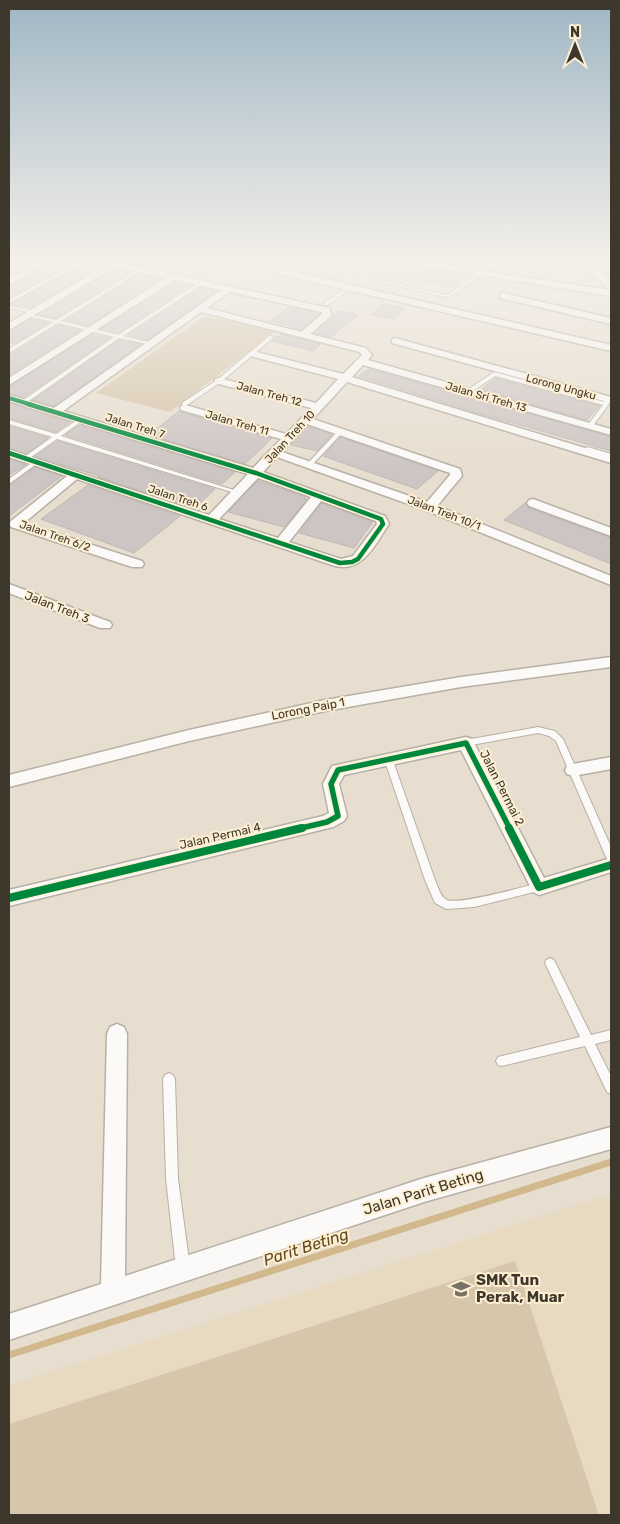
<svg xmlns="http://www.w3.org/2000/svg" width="620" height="1524" viewBox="0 0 620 1524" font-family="Rubik,sans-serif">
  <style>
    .built { fill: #e8dac1 }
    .green { fill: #d6c6ab }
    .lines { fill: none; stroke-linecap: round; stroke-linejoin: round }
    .stream { stroke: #d1b98d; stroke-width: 7 }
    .building { fill: #cdc5c3; stroke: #c0b8b7 }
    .service-casing { stroke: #b7b0a5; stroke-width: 2 }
    .minor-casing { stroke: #b7b0a5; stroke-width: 3 }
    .service { fill: #fbfaf8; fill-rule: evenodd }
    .minor { fill: #fbfaf8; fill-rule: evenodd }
    .cycleway-far3-casing { stroke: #feefd3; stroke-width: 5.5 }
    .cycleway-far2-casing { stroke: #feefd3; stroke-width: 7 }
    .cycleway-far1-casing { stroke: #feefd3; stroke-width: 9 }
    .cycleway-casing { stroke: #feefd3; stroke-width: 11 }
    .cycleway-far3 { stroke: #00873e; stroke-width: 4 }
    .cycleway-far2 { stroke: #00873e; stroke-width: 4.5 }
    .cycleway-far1 { stroke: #00873e; stroke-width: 5.5 }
    .cycleway { stroke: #00873e; stroke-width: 8 }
    .labels { text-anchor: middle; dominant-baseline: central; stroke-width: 4; stroke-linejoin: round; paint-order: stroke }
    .far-street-label { font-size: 11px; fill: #3d372c; stroke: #feefd3 }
    .street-label { font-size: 12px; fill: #3d372c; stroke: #feefd3 }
    .near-street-label { font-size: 15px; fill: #3d372c; stroke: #feefd3 }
    .near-poi-label { font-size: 15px; font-weight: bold; fill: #3d372c; stroke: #feefd3; text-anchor: start }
    .near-water-label { font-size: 16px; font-style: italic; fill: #604a1e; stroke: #feefd3 }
  </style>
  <rect width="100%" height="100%" fill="#e7ded0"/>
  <polygon class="built" points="611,1194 611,1515 9,1515 9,1385"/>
  <g class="green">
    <polygon points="205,316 274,332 170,412 96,393"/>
    <polygon points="515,1261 599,1515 9,1515 9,1424"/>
  </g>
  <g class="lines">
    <polyline class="stream" points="9,1355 611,1162"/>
  </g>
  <g class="building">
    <polygon points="9,259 13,259 32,264 12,275 9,274"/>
    <polygon points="56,259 75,262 15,295 9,294 9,287"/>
    <polygon points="114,259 185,259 167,271"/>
    <polygon points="382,263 388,264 462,276 453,286 372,273"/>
    <polygon points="85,264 100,266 30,308 10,304"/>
    <polygon points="115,269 130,272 56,318 39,315"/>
    <polygon points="140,274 160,279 88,326 66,320"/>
    <polygon points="174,283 190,286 118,333 101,329"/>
    <polygon points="200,288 216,291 147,340 128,335"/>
    <polygon points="383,304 404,308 394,319 372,315"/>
    <polygon points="289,307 320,313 301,330 291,327 294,326 270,321"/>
    <polygon points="338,311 358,315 331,337 314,333"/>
    <polygon points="31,319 48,323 14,344 9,342 9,332"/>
    <polygon points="58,325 80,330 9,375 9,356"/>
    <polygon points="93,334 110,338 24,397 9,393 9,387"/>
    <polygon points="282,334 321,344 313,351 272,341"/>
    <polygon points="119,340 141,344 54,406 33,400"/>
    <polygon points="369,369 611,437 611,451 478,413 359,376"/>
    <polygon points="495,378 600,406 587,420 481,390"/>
    <polygon points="9,403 47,415 70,422 56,432 9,418"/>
    <polygon points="179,411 180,412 272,438 245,464 149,435"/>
    <polygon points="80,425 235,472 222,484 65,435"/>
    <polygon points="9,426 48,438 26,454 9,448"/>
    <polygon points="307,426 332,435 317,451 291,445"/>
    <polygon points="340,437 438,471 417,489 323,456"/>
    <polygon points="57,441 215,489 196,507 191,507 98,477 100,476 35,457"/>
    <polygon points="9,459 26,465 9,475"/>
    <polygon points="35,467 62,476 9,516 9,486"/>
    <polygon points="258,481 306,497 304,499 307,499 284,527 228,512"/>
    <polygon points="88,485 180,516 134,553 41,519"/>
    <polygon points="322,503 373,522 354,548 299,533"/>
    <polygon points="525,503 528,508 611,538 611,564 504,520"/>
  </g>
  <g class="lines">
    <g class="service-casing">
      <g id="service">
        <polygon points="85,259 90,259 9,303 9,300"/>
        <polygon points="285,259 293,259 362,275 379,259 384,259 366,276 445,295 450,293 479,272 483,273 454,295 445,297"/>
        <polygon points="589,259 611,262 611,264 591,260"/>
        <polygon points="566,265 594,269 596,270 594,271 564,267"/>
        <polygon points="139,269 143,270 61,321 118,335 200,282 204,283 123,336 152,343 152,345 119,338 26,403 22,403 22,401 114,337 58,323 9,353 9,349 53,322 27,316 27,314 56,320"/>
        <polygon points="348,286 352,287 328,305 324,305 324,303"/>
        <polygon points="9,306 33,311 35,312 33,313 9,308"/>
        <polygon points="269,336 274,337 221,382 187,405 187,409 183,409 182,403 217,380"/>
        <polygon points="494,372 604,402 605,398 609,398 609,404 592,427 590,428 587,426 603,405 495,376 470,393 466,393 466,391"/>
        <polygon points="80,418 83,420 82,421 61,436 240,492 237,494 235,493 57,439 27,460 23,460 23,458 52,437 9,424 9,420 56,434"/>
        <polygon points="338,431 343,432 312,465 308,465 308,463"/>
        <polygon points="588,447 611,454 611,458 586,450 586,448"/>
        <polygon points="34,461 39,462 9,484 9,479"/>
        <polygon points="538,727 555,731 563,739 611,847 611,861 608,860 606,857 556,741 549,736 538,733 466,746 462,743 466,740"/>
        <path d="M388 755 392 758 435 880C438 886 440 897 447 900 460 905 522 887 539 883L542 884 544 887 542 890 474 907 446 909 435 903 425 880 384 758Z"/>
        <polygon points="550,958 554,960 591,1035 611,1030 611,1040 595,1044 611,1076 611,1094 607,1092 585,1046 502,1066 498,1065 496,1061 498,1057 502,1056 580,1037 545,963 546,960"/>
        <polygon points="169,1073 173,1075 175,1079 178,1179 190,1268 188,1273 183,1275 178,1273 176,1268 166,1179 163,1079 165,1075"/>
      </g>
    </g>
    <g class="minor-casing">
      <g id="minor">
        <polygon points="44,259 54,259 9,285 9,279"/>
        <path d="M87 259H103L329 308 332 315 330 317 310 334 366 348 372 355 368 360 611 429V435L363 365 352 377 611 456V463L347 382 313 419 460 469 462 476 437 506 611 576V585L425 510 277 457 263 472 385 516 389 524C376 543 363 573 335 566L77 479 24 523 142 561 144 564 142 567H132L11 527 9 524 11 521 67 476 9 457V450L209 515 248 474 9 401V395L54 408 221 290 175 280 9 385V378L166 278 115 267 9 330V323L106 265ZM230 292 322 312V314L301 332 207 308ZM201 312 360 352 362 355 343 374 253 351 250 352V356L338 379 316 403 219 378 215 379V383L311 408 286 434 189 406H181L180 408 181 410 281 439 253 468 63 411ZM307 424 450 473V475L427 502 282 452ZM258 478 311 497 278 538 219 519ZM321 501 376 521 377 524 353 556 341 559 289 542Z"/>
        <polygon points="386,259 407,259 479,270 494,259 503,259 488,272 611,290 611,296 390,261"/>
        <polygon points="578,259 587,259 611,282 611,289 608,288"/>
        <polygon points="282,269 611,345 611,351 279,274 279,270"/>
        <polygon points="503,293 611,318 611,324 500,298 500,294"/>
        <polygon points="395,338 611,397 611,403 392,343 392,339"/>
        <polygon points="533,499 611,528 611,536 529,506 527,503 529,500"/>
        <polygon points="9,584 110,622 112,625 110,628 100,628 9,593"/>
        <polygon points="611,657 611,667 461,687 325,711 189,741 9,787 9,775 189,730 325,700 461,677"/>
        <polygon points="466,737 472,739 474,743 544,878 611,858 611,872 539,895 533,892 461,750 344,775 339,784 347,816 344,821 333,827 9,906 9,890 323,816 329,813 323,784 332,766"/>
        <polygon points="611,757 611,769 573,776 567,774 565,770 567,766 573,764"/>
        <polygon points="117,1024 124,1027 127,1034 125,1276 424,1178 611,1127 611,1149 424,1202 9,1340 9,1314 101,1284 107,1034 110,1027"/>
      </g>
    </g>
    <use href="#service" class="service"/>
    <use href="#minor" class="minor"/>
    <g class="cycleway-far3-casing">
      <polyline id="cycleway-far3" points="9,398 32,405"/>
    </g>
    <g class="cycleway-far2-casing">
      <polyline id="cycleway-far2" points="9,453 340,563 352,562 358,559 383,524 381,519 256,473 28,404"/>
    </g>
    <g class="cycleway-far1-casing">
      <polyline id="cycleway-far1" points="297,829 327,822 338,816 331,784 338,770 466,743 510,829"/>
    </g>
    <g class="cycleway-casing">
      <g id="cycleway">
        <polyline points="509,828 539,887 611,865"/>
        <polyline points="9,898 302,828"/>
      </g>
    </g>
    <use href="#cycleway-far3" class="cycleway-far3"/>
    <use href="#cycleway-far2" class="cycleway-far2"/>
    <use href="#cycleway-far1" class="cycleway-far1"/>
    <use href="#cycleway" class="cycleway"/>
  </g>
  <linearGradient id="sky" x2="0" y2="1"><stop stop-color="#9fb6c4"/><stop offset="0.55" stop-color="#f4f0ea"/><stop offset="1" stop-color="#f4f0ea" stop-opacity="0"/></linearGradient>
  <rect width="620" height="472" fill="url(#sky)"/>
  <defs>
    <g id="school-bare" transform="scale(1.5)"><path d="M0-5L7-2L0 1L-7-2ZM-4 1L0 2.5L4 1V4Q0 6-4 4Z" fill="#787165" stroke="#feefd3" stroke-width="2.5" paint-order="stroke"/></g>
  </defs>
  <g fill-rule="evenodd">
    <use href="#school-bare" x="461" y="1289"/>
  </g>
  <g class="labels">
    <g class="far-street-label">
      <text transform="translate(561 387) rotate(15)">Lorong Ungku</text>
      <text transform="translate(269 394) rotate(15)">Jalan Treh 12</text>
      <text transform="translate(486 397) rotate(16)">Jalan Sri Treh 13</text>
      <text transform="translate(237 423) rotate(16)">Jalan Treh 11</text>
      <text transform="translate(135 426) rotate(17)">Jalan Treh 7</text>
      <text transform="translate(290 437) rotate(-47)">Jalan Treh 10</text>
      <text transform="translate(178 498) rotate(18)">Jalan Treh 6</text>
      <text transform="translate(444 513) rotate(21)">Jalan Treh 10/1</text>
      <text transform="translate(55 536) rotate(19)">Jalan Treh 6/2</text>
    </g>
    <g class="street-label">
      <text transform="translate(57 607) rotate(21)">Jalan Treh 3</text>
      <text transform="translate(308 709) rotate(-11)">Lorong Paip 1</text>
      <text transform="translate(502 788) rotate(63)">Jalan Permai 2</text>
      <text transform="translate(220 836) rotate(-13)">Jalan Permai 4</text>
    </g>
    <g class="near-street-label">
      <text transform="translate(423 1192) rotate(-17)">Jalan Parit Beting</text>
    </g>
    <g class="near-poi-label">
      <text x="476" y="1280">SMK Tun<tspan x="476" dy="17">Perak, Muar</tspan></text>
    </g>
    <g class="near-water-label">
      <text transform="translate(306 1247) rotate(-18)">Parit Beting</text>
    </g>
  </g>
  <rect width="620" height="1524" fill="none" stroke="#3d372c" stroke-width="20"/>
  <g transform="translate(575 45)" stroke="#feefd3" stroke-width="4" paint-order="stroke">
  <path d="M0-4L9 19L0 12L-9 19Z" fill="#3d372c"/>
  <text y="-8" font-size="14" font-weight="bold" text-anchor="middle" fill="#3d372c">N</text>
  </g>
</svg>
